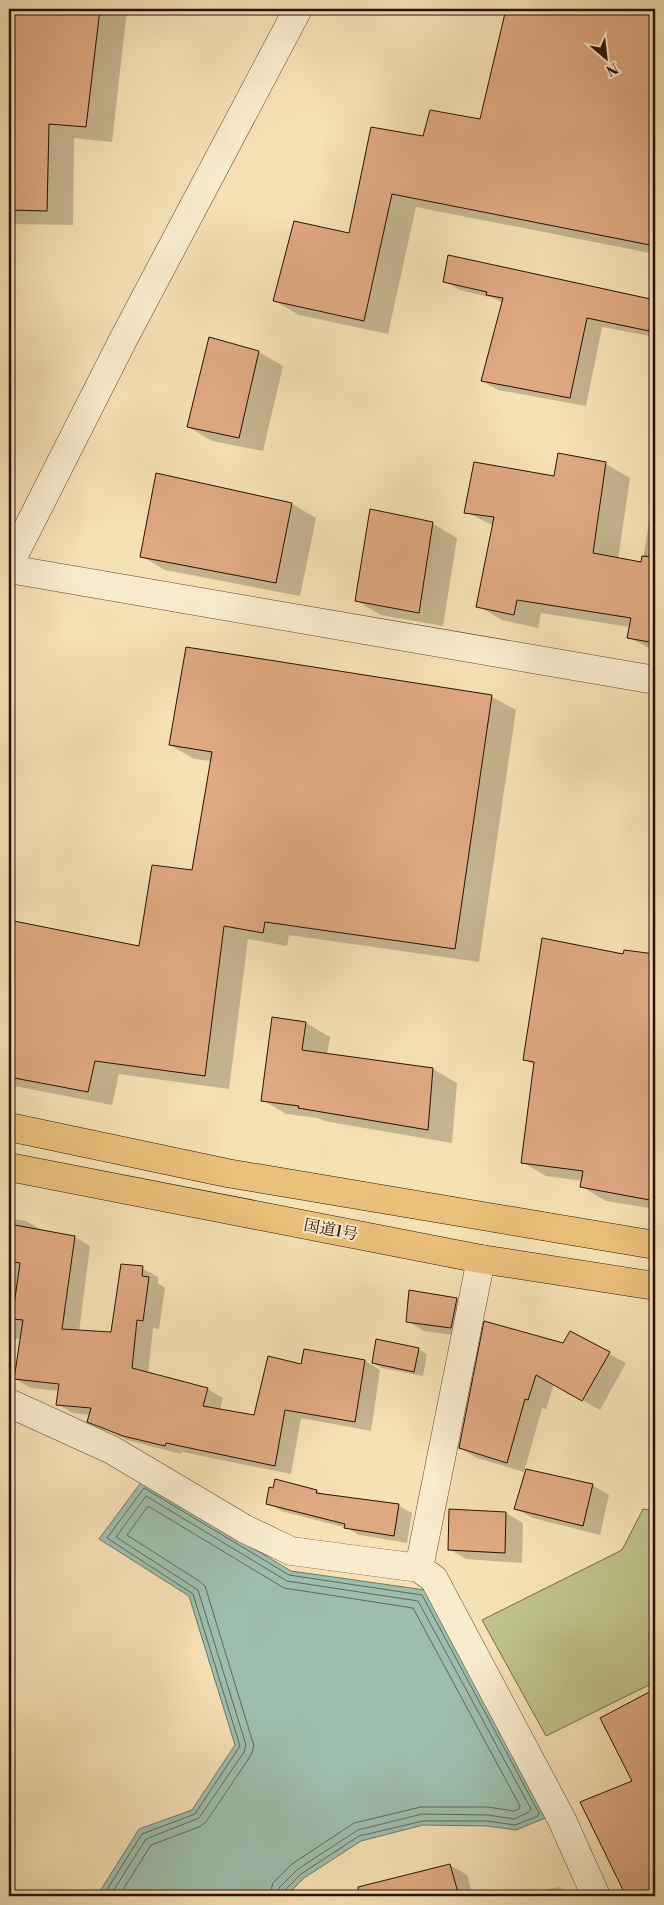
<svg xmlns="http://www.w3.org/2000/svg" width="664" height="1905" viewBox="0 0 664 1905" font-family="'Libre Bodoni','Noto Serif JP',serif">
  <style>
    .green { fill: #bfc28b; stroke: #746846 }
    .water { fill: #9dbead; stroke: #6f7869 }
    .shadow { fill: #0003 }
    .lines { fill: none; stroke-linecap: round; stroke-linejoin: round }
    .shore { stroke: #646658; stroke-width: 1 }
    .building { fill: #dfa982; stroke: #2a0f02 }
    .minor-casing { stroke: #5d442e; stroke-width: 29 }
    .highway-casing { stroke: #2a0f02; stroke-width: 29 }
    .minor { stroke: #f9ecce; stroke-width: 28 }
    .highway { stroke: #ebc07a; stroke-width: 28 }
    .labels { text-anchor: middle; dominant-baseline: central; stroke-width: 4; stroke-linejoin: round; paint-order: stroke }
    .street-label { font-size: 16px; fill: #2a0f02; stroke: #f9ecce }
  </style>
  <rect width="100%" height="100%" fill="#f6e1b4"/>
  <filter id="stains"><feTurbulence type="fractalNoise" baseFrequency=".004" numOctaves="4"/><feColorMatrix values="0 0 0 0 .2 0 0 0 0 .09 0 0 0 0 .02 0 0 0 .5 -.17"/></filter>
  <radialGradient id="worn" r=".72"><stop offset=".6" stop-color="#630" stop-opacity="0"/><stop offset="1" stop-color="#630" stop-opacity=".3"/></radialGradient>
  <polygon class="green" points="643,1509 655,1511 655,1682 546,1736 482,1620 622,1550"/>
  <polygon class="water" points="142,1481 291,1571 425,1590 548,1817 516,1830 487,1826 423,1825 361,1841 304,1878 286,1896 97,1896 139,1829 192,1810 235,1745 189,1596 99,1539"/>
  <g class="shadow">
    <polygon points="9,9 127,9 112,142 74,138 73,225 9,224"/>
    <polygon points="508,9 655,9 655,254 416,207 388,334 299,315 275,301 350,234 424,137 481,120"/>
    <polygon points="444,281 654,302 655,337 602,327 586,406 498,390 482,381 503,303 493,298 460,290"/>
    <polygon points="259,352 283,366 263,451 212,441 188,427"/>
    <polygon points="559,455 606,464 630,478 618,559 642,564 651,511 655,512 655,642 653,641 653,644 655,644 655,651 628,637 630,627 541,613 538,628 502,620 478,606 494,526 466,512 555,478"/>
    <polygon points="292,504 316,518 300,596 165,570 141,556"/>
    <polygon points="433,524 457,538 443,626 381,615 357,601"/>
    <polygon points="187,648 492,697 516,710 479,962 289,935 287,946 248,939 229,1089 119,1074 112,1105 9,1085 9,921 140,948 193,872 212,761 194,759 170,745"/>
    <polygon points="625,952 655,956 655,1209 606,1201 582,1187 583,1181 546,1176 522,1162 535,1065 524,1059 624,955"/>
    <polygon points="306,1023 330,1037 327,1054 433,1069 457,1083 452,1143 324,1121 318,1118 286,1114 262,1100"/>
    <polygon points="9,1218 26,1221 42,1230 75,1237 90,1246 79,1332 112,1334 142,1268 158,1277 158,1283 165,1288 159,1329 153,1328 148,1374 207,1389 223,1398 220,1410 254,1417 302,1365 365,1361 380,1370 371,1431 301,1418 291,1474 182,1452 181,1454 127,1440 89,1421 90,1415 73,1413 57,1404 59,1391 31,1388 15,1379 22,1339 9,1338"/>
    <polygon points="410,1291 457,1299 474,1309 468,1337 424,1331 407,1321"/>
    <polygon points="563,1345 609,1354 626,1363 600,1410 554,1384 546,1409 542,1408 524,1472 477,1458 460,1448"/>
    <polygon points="418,1349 427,1354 423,1376 382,1368 373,1363"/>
    <polygon points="276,1481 317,1491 325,1496 399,1506 412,1513 407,1543 359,1535 347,1528 281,1511 268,1503"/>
    <polygon points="592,1485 609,1495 600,1535 533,1518 516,1509"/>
    <polygon points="450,1510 506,1513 523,1523 522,1563 466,1559 449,1549"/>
    <polygon points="648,1694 655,1698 655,1896 627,1896 581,1803 634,1782"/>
    <polygon points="450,1865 467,1875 473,1896 356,1896 379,1887"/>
    <polygon points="558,1887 575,1896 521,1896"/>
  </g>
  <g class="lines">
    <g class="shore">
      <polyline points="103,1896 142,1834 195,1814 240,1746 193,1594 107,1538 144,1488 289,1575 422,1595 539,1813 538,1816 515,1825 487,1821 423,1821 359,1836 301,1874 284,1891 283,1896"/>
      <polyline points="110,1896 146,1839 199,1818 244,1752 246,1745 198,1590 116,1537 146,1496 287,1581 418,1601 531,1809 529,1812 514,1819 488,1815 422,1814 358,1830 298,1869 279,1888 277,1896"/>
      <polyline points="119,1896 151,1845 199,1827 206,1822 251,1755 254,1746 205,1586 199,1581 127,1535 148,1506 284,1588 413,1608 520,1806 519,1809 513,1811 488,1807 421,1807 354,1823 292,1864 273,1883 269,1896"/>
    </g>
  </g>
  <g class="building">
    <polygon points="9,9 100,9 86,127 49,124 47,211 9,210"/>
    <polygon points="506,9 655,9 655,246 392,194 364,321 273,301 294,221 349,233 371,127 423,136 430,110 480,119"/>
    <polygon points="448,255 655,300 649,331 587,318 570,398 481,381 503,298 486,295 487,292 443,282"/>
    <polygon points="209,337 259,351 239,438 187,427"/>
    <polygon points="558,453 606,462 593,553 641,562 642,556 655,557 655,643 627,638 631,618 517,600 514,615 476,607 494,517 464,513 474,462 554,476"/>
    <polygon points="156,473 292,503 276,583 140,557"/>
    <polygon points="370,509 433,522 419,613 355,601"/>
    <polygon points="186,647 492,695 455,949 265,922 263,933 224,926 205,1076 95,1061 88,1092 9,1077 9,920 139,946 152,865 192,870 212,752 169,745"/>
    <polygon points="542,938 623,954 624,950 655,954 655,1201 580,1187 583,1171 521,1163 534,1062 523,1060"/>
    <polygon points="272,1017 306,1022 302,1050 433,1068 428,1130 298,1108 299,1106 261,1101"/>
    <polygon points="9,1224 75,1236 62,1329 111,1332 121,1264 143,1266 142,1276 149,1277 143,1321 137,1320 132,1368 208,1388 203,1406 254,1415 268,1356 301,1364 304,1349 365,1360 355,1422 285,1410 275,1466 166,1443 165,1446 123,1436 87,1422 91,1408 56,1405 59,1384 14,1379 23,1320 12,1319 20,1263 9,1261"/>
    <polygon points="409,1290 457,1298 451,1328 406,1322"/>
    <polygon points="484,1321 563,1343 570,1331 610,1352 582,1401 536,1375 528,1400 525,1399 507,1463 459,1448"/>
    <polygon points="376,1339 419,1348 414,1372 372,1363"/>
    <polygon points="526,1469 593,1484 583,1526 514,1509"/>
    <polygon points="275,1479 317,1490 316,1493 399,1504 394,1536 344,1528 345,1524 266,1504 269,1487 273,1488"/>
    <polygon points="449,1509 506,1512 505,1553 448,1550"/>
    <polygon points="655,1689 655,1896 626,1896 580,1802 632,1781 600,1718"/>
    <polygon points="450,1864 459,1896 359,1896 358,1887"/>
  </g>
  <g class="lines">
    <g class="minor-casing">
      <g id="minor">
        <polyline points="9,565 124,338 298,9"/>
        <polyline points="9,569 655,680"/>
        <polyline points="9,1403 112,1450 245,1529 291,1551 419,1568 434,1579 562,1820 596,1896"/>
        <polyline points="419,1568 481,1259"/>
      </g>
    </g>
    <g class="highway-casing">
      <g id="highway">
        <polyline points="9,1127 227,1173 655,1245"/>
        <polyline points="9,1167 481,1259 655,1286"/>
      </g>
    </g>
    <use href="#minor" class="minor"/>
    <use href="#highway" class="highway"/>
  </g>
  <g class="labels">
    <g class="street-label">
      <text transform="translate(331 1230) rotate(11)">国道1号</text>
    </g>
  </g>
  <rect width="664" height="1905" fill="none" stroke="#f6e1b4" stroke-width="30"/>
  <rect x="10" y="10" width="644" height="1885" fill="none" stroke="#2a0f02" stroke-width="2.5"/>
  <rect x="15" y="15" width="634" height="1875" fill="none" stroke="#2a0f02"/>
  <g transform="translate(606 58) rotate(152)" stroke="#f9ecce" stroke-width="4" paint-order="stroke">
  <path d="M0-4L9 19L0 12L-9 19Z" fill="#2a0f02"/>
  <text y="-8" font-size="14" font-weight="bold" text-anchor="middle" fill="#2a0f02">N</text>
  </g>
  <rect width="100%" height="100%" filter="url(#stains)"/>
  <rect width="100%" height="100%" fill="url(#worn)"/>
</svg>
